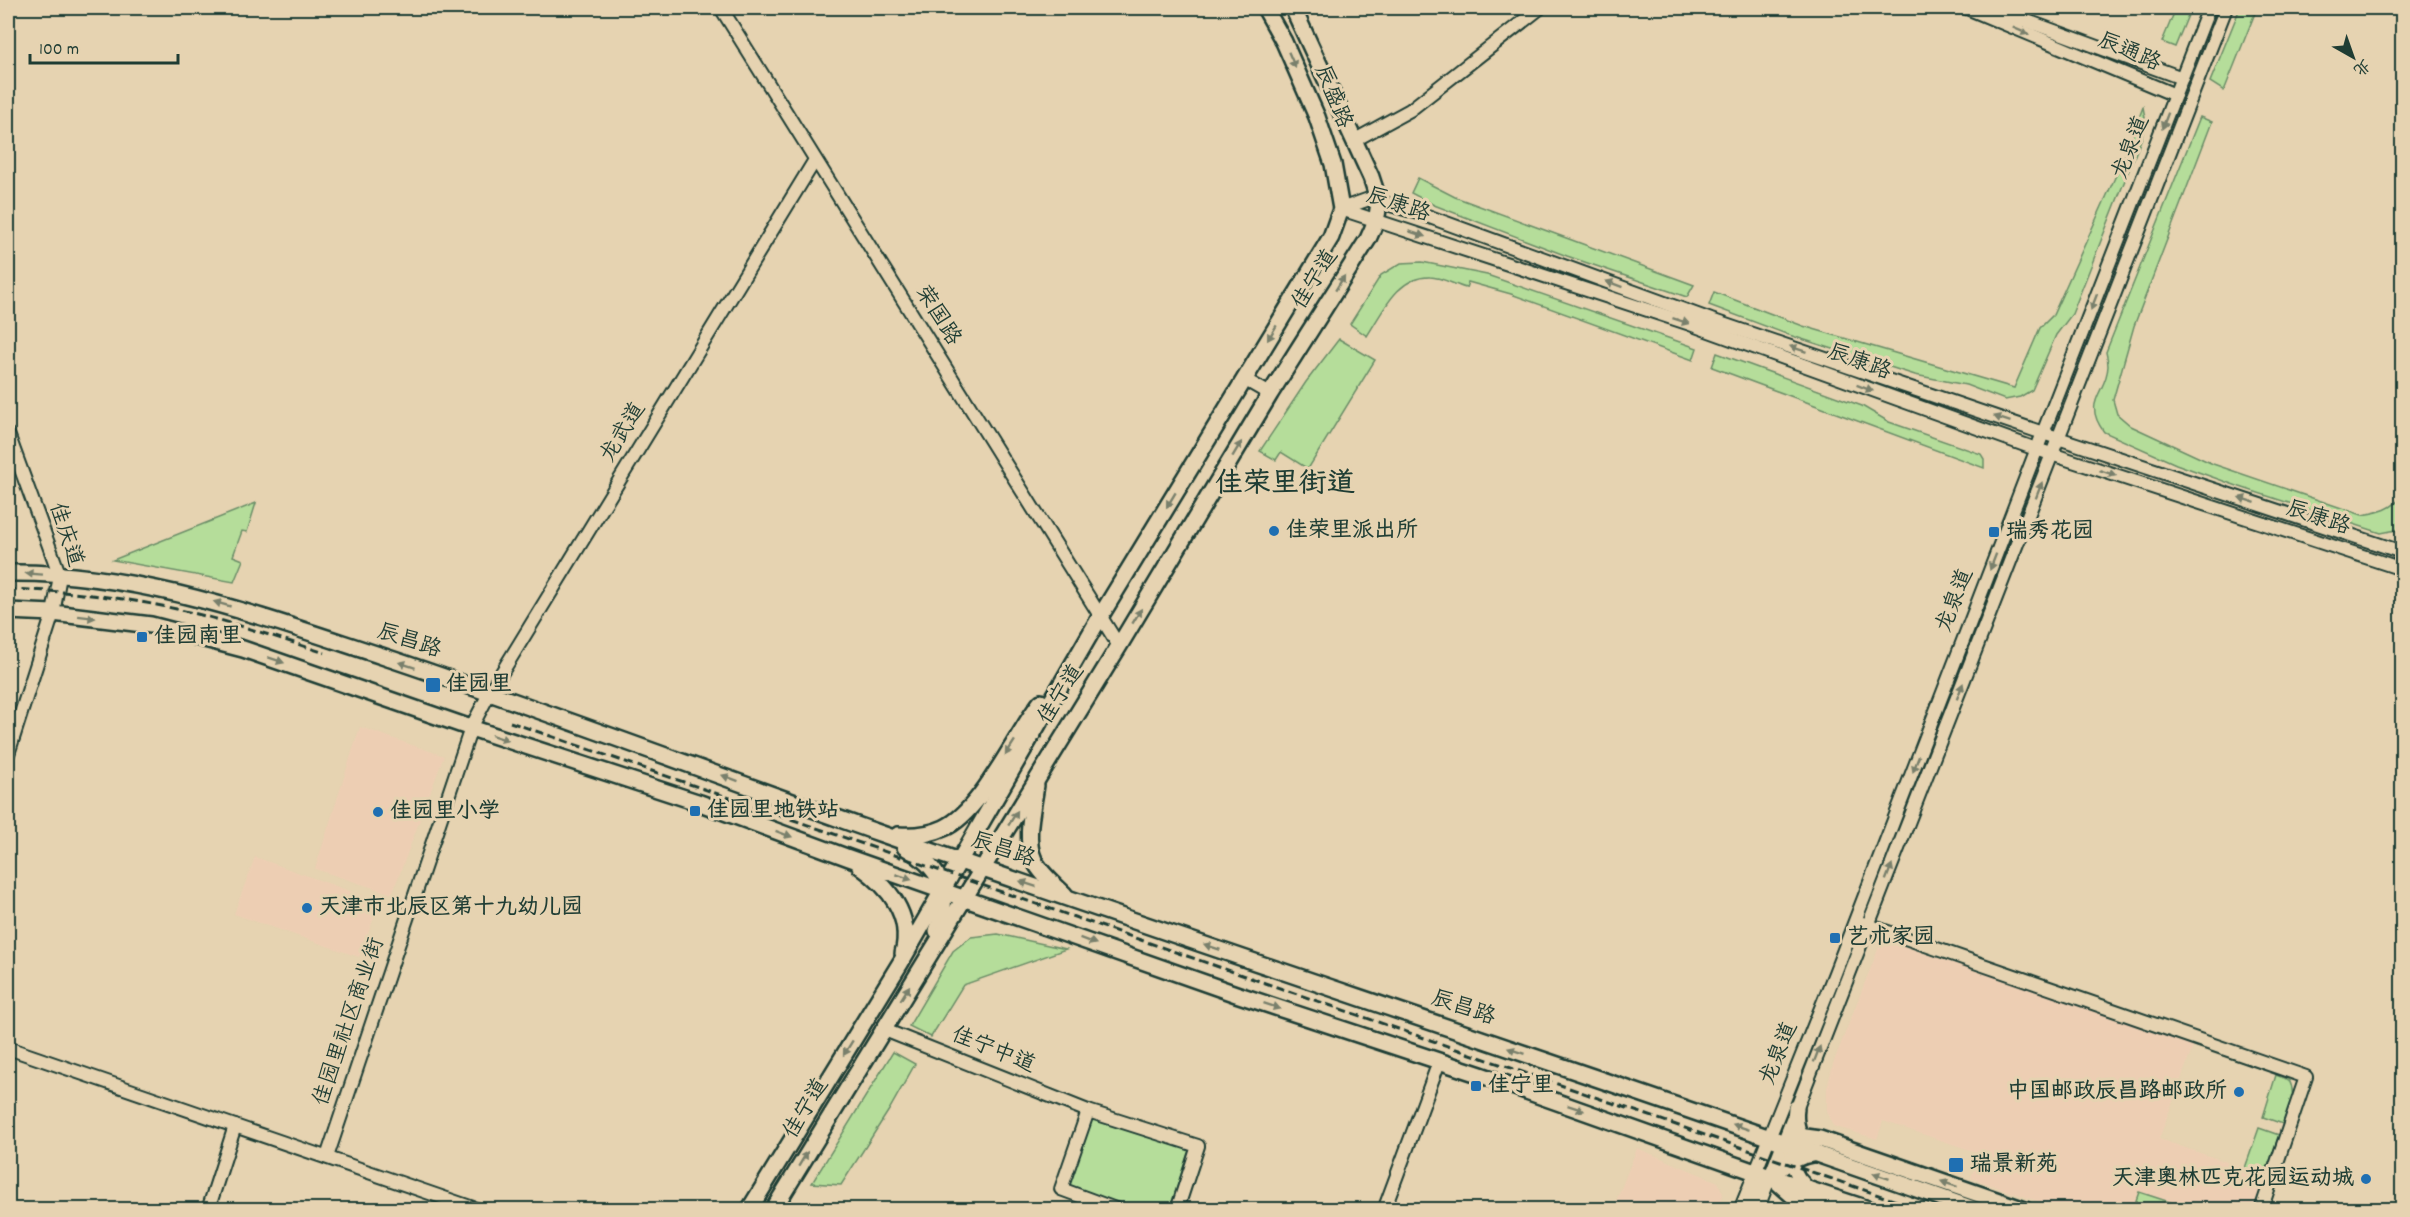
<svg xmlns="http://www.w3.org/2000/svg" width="2410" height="1217" viewBox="0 0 2410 1217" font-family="Dekko,'LXGW WenKai TC',sans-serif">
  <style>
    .built { fill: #edceb3 }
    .green { fill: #b5dd9a; stroke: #6a8d67; stroke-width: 1.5 }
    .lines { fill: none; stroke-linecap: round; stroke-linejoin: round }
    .minor-casing { stroke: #1f3d34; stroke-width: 16 }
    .major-casing { stroke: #1f3d34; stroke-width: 20 }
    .minor { stroke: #e6d3b1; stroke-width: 12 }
    .major { stroke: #e6d3b1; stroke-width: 15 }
    .rail { stroke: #1f3d34; stroke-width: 3; stroke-dasharray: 9 4.5; stroke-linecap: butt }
    .oneway { fill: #79806c }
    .poi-dot { fill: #1f6fb2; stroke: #e6d3b1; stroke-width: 2 }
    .labels { text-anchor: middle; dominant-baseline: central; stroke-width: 6; stroke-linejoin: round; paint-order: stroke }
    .street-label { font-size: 22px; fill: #1f3d34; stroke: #e6d3b1 }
    .poi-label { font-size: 22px; font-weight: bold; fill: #1f3d34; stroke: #e6d3b1; text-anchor: start }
    .district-label { font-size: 28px; font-weight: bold; fill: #1f3d34; stroke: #e6d3b1 }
  </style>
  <rect width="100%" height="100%" fill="#e6d3b1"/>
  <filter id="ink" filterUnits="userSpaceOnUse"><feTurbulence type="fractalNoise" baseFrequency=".0167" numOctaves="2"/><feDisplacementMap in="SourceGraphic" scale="12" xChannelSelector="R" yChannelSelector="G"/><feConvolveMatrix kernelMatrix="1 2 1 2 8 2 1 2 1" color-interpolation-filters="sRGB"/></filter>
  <g filter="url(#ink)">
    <g class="built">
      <polygon points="360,727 444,756 392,894 315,869"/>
      <polygon points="255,857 380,902 359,957 234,914"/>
      <polygon points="1882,939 2194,1044 2159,1139 2265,1175 2253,1209 2191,1209 2139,1192 2132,1209 2060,1209 1971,1178 1979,1153 1883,1121 1877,1139 1833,1126 1827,1110 1827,1088 1833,1064"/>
      <polygon points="1637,1148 1718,1182 1723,1194 1720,1209 1613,1209"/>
    </g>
    <g class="green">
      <polygon points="2176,8 2191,8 2175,47 2162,42"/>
      <polygon points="2240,8 2257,8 2224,91 2210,82"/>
      <polygon points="2143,107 2145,118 2142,137 2072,314 2056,335 2032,390 2020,397 2005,400 1966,385 1915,375 1789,335 1709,305 1714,292 1803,326 2014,388 2040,328 2053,315 2126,153"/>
      <path d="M2200 117 2212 122 2134 326 2113 400 2117 414 2131 426 2213 464 2362 515C2379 512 2392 510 2402 496V526L2396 530 2381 533 2240 487 2176 464 2104 432C2081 401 2107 393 2108 366 2108 361 2107 356 2106 352Z"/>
      <polygon points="1418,178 1455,197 1694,285 1687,297 1567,256 1434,205 1411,193"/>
      <path d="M1422 262 1487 275 1697 348 1693 360 1511 294 1468 282 1466 288C1455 285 1441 277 1430 277 1397 276 1383 312 1367 336L1350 324 1381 275 1401 263Z"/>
      <polygon points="1339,339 1375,360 1308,469 1281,452 1276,460 1260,451 1306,382"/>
      <polygon points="1717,353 1862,406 1889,422 1981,454 1984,459 1984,468 1712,367"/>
      <polygon points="256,503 247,532 242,531 233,556 243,560 234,582 113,560"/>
      <polygon points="998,934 1066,949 963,985 931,1037 909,1026 953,951 971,937"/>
      <polygon points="893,1052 915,1064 889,1110 841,1185 812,1183"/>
      <path d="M2276 1075 2289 1080C2297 1095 2289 1108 2283 1124L2263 1117Z"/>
      <polygon points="1092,1119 1189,1150 1170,1209 1134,1209 1068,1186"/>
      <polygon points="2259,1128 2279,1135 2265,1175 2245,1168"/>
      <polygon points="2139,1192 2191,1209 2133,1209"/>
    </g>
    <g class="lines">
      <g class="minor-casing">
        <g id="minor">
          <polyline points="721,8 1119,646"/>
          <polyline points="1967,8 2175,95"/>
          <polyline points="1992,8 2182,78"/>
          <polyline points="1355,140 1410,110 1540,8"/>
          <polyline points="1341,209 1369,199 1419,213 1711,320 2043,433 2402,552"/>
          <polyline points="1341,209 1690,324 2036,449 2402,569"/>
          <polyline points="1244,379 1270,394"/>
          <polyline points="8,434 60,576 53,613 8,754"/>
          <polyline points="1862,923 2306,1077 2261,1210"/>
          <polyline points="882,1029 1088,1111 1198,1146 1177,1210"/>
          <polyline points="8,1048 479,1210"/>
          <polyline points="1088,1111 1061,1189 1118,1210"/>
          <polyline points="1787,1156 1799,1178 1809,1189"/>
          <polyline points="327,1157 471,728 490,692 815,160"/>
          <polyline points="1743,1203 1835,973 2043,433 2209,8"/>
          <polyline points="208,1210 235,1126"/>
          <polyline points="1384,1210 1439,1062"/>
          <polyline points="1757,1210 2226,8"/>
        </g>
      </g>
      <g class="major-casing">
        <g id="major">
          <path d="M8 573C138 571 259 616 382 656 550 712 715 775 882 834 1246 961 1613 1081 1976 1210"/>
          <polyline points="8,611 53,613 151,625 243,649 471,728 700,803 849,858 1236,994 1481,1075 1755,1172 1871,1210"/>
          <path d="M1036 785C1033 808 1024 838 1034 860 1040 873 1055 885 1065 895"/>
          <path d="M898 835C913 836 931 834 944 828 982 811 1015 735 1041 702"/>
          <path d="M905 847C941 868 952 891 937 931"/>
          <path d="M860 866C889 887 913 915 903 953"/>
          <path d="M1796 1108C1794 1123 1797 1135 1807 1145"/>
          <polyline points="1785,1141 1805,1137 1820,1139 2025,1210"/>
          <polyline points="1775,1180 1793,1196 1829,1210"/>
          <polyline points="749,1210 901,962 1100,617 1331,237 1341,209 1333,164 1317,117 1284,42 1265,8"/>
          <path d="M773 1210 1119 646 1270 394 1368 239C1381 212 1381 205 1371 177L1293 8"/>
          <path d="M1741 1210C1762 1184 1781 1158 1816 1153"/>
        </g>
      </g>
      <use href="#minor" class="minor"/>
      <use href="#major" class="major"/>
      <g class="rail">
        <path d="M8 589C70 591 133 598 193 613 238 624 281 639 325 653"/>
        <polyline points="510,722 1922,1210"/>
      </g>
    </g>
    <defs><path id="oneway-solid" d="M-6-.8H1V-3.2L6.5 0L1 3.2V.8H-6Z" transform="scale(1.5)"/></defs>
    <g class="oneway">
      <use href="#oneway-solid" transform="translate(2021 31) rotate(23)"/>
      <use href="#oneway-solid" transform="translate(1292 60) rotate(66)"/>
      <use href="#oneway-solid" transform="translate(2165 121) rotate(111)"/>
      <use href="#oneway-solid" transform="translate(1417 234) rotate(18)"/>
      <use href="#oneway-solid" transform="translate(1340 283) rotate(-58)"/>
      <use href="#oneway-solid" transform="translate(1614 284) rotate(-160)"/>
      <use href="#oneway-solid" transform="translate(2094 302) rotate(111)"/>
      <use href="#oneway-solid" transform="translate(1681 321) rotate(18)"/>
      <use href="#oneway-solid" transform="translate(1272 333) rotate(121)"/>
      <use href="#oneway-solid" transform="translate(1798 349) rotate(-161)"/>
      <use href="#oneway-solid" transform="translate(1865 388) rotate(20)"/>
      <use href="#oneway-solid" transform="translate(2002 419) rotate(-161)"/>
      <use href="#oneway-solid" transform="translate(1237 449) rotate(-59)"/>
      <use href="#oneway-solid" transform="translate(2108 473) rotate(18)"/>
      <use href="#oneway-solid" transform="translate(2039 490) rotate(-69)"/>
      <use href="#oneway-solid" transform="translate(1171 500) rotate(121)"/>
      <use href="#oneway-solid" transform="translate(2247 500) rotate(-162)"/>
      <use href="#oneway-solid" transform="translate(1993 562) rotate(111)"/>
      <use href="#oneway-solid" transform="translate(34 574) rotate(-176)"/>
      <use href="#oneway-solid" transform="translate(222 604) rotate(-164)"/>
      <use href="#oneway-solid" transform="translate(1137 616) rotate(-59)"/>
      <use href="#oneway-solid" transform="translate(87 617) rotate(7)"/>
      <use href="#oneway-solid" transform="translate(276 660) rotate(19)"/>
      <use href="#oneway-solid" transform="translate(407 665) rotate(-162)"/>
      <use href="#oneway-solid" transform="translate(1960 691) rotate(-69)"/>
      <use href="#oneway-solid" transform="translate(500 738) rotate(18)"/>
      <use href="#oneway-solid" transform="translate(1010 748) rotate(123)"/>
      <use href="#oneway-solid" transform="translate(1916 764) rotate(111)"/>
      <use href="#oneway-solid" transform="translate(730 778) rotate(-160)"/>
      <use href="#oneway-solid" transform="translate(1013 818) rotate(-58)"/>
      <use href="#oneway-solid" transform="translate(784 834) rotate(20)"/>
      <use href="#oneway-solid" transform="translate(1889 872) rotate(-69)"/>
      <use href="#oneway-solid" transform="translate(904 877) rotate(18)"/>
      <use href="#oneway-solid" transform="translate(1028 884) rotate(-161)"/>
      <use href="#oneway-solid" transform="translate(1088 941) rotate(20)"/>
      <use href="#oneway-solid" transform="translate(1212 947) rotate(-161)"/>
      <use href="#oneway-solid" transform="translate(905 993) rotate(-58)"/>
      <use href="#oneway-solid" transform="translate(1272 1006) rotate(19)"/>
      <use href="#oneway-solid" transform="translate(848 1048) rotate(122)"/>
      <use href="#oneway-solid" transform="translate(1516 1051) rotate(-161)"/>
      <use href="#oneway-solid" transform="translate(1817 1054) rotate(-69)"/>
      <use href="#oneway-solid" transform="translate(1576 1108) rotate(19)"/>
      <use href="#oneway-solid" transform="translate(1741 1127) rotate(-161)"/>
      <use href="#oneway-solid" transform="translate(803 1159) rotate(-59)"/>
      <use href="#oneway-solid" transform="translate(1881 1176) rotate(-161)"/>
      <use href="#oneway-solid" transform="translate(1949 1184) rotate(-161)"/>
    </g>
  </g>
  <g class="poi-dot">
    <circle cx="1274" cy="531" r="6"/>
    <rect x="1988" y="526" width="12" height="12" rx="3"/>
    <rect x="136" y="631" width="12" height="12" rx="3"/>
    <rect x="425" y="677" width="16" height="16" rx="3"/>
    <rect x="689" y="805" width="12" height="12" rx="3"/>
    <circle cx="378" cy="812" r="6"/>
    <circle cx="307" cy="908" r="6"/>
    <rect x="1829" y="932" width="12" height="12" rx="3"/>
    <rect x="1470" y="1080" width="12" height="12" rx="3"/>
    <circle cx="2239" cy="1092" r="6"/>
    <rect x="1948" y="1157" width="16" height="16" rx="3"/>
    <circle cx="2366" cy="1179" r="6"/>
  </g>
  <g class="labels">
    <g class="street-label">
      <text transform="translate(2129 53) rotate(23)">辰通路</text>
      <text transform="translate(1332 97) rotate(68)">辰盛路</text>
      <text transform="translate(2132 148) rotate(-69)">龙泉道</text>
      <text transform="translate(1398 206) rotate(18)">辰康路</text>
      <text transform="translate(1316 280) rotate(-58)">佳宁道</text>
      <text transform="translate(937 316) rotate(58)">荣国路</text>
      <text transform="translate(1859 363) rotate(20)">辰康路</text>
      <text transform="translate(624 433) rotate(-59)">龙武道</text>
      <text transform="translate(2318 519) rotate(18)">辰康路</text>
      <text transform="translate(65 535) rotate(72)">佳庆道</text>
      <text transform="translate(1956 601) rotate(-69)">龙泉道</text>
      <text transform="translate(409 642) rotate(18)">辰昌路</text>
      <text transform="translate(1062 695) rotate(-58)">佳宁道</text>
      <text transform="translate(1003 851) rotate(19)">辰昌路</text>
      <text transform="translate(1463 1009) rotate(19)">辰昌路</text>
      <text transform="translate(350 1022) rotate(-71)">佳园里社区商业街</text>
      <text transform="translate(993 1051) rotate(22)">佳宁中道</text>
      <text transform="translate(1780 1054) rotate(-68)">龙泉道</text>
      <text transform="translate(807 1109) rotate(-59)">佳宁道</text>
    </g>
    <g class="poi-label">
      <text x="1286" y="531">佳荣里派出所</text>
      <text x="2006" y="532">瑞秀花园</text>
      <text x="154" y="637">佳园南里</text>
      <text x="446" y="685">佳园里</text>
      <text x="707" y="811">佳园里地铁站</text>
      <text x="390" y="812">佳园里小学</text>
      <text x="319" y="908">天津市北辰区第十九幼儿园</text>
      <text x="1847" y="938">艺术家园</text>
      <text x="1488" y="1086">佳宁里</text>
      <text x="2227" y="1092" text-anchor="end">中国邮政辰昌路邮政所</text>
      <text x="1970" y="1165">瑞景新苑</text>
      <text x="2354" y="1179" text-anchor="end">天津奥林匹克花园运动城</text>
    </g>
    <g class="district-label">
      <text x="1285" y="486">佳荣里街道</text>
    </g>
  </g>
  <rect width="2410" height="1217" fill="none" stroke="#e6d3b1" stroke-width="30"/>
  <rect x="15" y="15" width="2380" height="1187" fill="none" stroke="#1f3d34" stroke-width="2" filter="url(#ink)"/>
  <g transform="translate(2353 57) rotate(140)" stroke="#e6d3b1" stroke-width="4.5" paint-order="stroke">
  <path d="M0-4.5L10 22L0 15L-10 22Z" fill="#1f3d34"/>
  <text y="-9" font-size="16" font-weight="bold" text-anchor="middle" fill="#1f3d34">北</text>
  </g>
  <path d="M30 54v9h148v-9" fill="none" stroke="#1f3d34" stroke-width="3"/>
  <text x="39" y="54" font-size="18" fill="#1f3d34" stroke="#e6d3b1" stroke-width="4.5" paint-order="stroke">100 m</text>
</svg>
